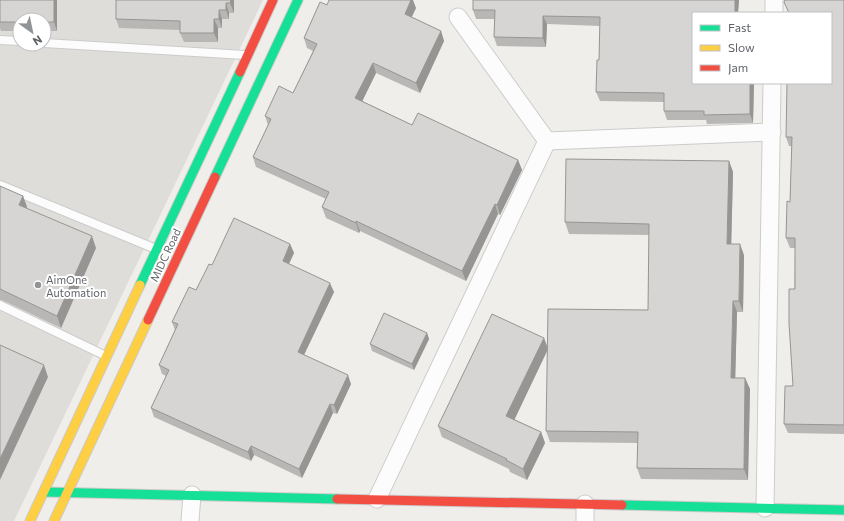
<svg xmlns="http://www.w3.org/2000/svg" width="844" height="521" viewBox="0 0 844 521" font-family="Commissioner,sans-serif">
  <style>
    .industrial { fill: #dfddda; fill-rule: evenodd }
    .lines { fill: none; stroke-linecap: round; stroke-linejoin: round }
    .lane-casing { stroke: #cbcccc; stroke-width: 10 }
    .street-casing { stroke: #cbcccc; stroke-width: 19 }
    .fast-casing { stroke: #cacacb; stroke-width: 11 }
    .slow-casing { stroke: #cacacb; stroke-width: 11 }
    .jam-casing { stroke: #cacacb; stroke-width: 11 }
    .lane { stroke: #fdfcfc; stroke-width: 8 }
    .street { stroke: #fdfcfc; stroke-width: 17 }
    .fast { stroke: #16e098; stroke-width: 9 }
    .slow { stroke: #ffcf43; stroke-width: 9 }
    .jam { stroke: #f24e42; stroke-width: 9 }
    .wall { fill: #b8b7b5 }
    .shaded-wall { fill: #969594 }
    .building { fill: #d6d5d3; stroke: #969594 }
    .poi-dot { fill: #919496; stroke: #fff; stroke-width: 1.5 }
    .labels { text-anchor: middle; dominant-baseline: central; stroke-width: 4; stroke-linejoin: round; paint-order: stroke }
    .street-label { font-size: 11px; fill: #5f6368; stroke: #fff }
    .poi-label { font-size: 11px; fill: #5f6368; stroke: #fff; text-anchor: start }
  </style>
  <rect width="100%" height="100%" fill="#efeeea"/>
  <path class="industrial" d="M0 0H263L14 521H0ZM20 20H44V44H20Z"/>
  <g class="lines">
    <g class="lane-casing">
      <g id="lane">
        <polyline points="0,40 20,41"/>
        <polyline points="44,43 245,55"/>
        <polyline points="0,185 156,249"/>
        <polyline points="0,305 106,356"/>
      </g>
    </g>
    <g class="street-casing">
      <g id="street">
        <polyline points="774,13 774,0"/>
        <polyline points="458,17 547,141"/>
        <polyline points="547,141 772,132"/>
        <polyline points="377,499 547,141"/>
        <polyline points="765,508 772,83"/>
        <polyline points="190,521 192,495"/>
        <polyline points="585,521 585,504"/>
      </g>
    </g>
    <g class="fast-casing">
      <g id="fast">
        <polyline points="215,177 298,0"/>
        <polyline points="140,285 240,72"/>
        <polyline points="44,492 337,499"/>
        <polyline points="622,505 844,510"/>
      </g>
    </g>
    <g class="slow-casing">
      <g id="slow">
        <polyline points="30,521 140,285"/>
        <polyline points="54,521 148,320"/>
      </g>
    </g>
    <g class="jam-casing">
      <g id="jam">
        <polyline points="240,72 273,0"/>
        <polyline points="148,320 215,177"/>
        <polyline points="337,499 622,505"/>
      </g>
    </g>
    <use href="#lane" class="lane"/>
    <use href="#street" class="street"/>
    <use href="#fast" class="fast"/>
    <use href="#slow" class="slow"/>
    <use href="#jam" class="jam"/>
  </g>
  <g class="wall">
    <polygon points="0,0 57,0 57,31 44,31 44,20 20,20 20,31 1,31 0,28"/>
    <polygon points="116,0 234,0 234,13 229,13 229,19 222,19 222,28 218,28 218,42 184,42 180,33 180,30 119,28 116,19"/>
    <polygon points="739,0 738,13 693,13 693,83 754,83 753,123 707,124 706,120 667,120 664,111 664,102 600,101 596,92 599,60 600,26 547,24 546,47 497,46 494,37 494,19 476,19 473,10"/>
    <polygon points="844,0 844,434 788,433 784,424 793,386 795,248 790,248 786,238 790,202 792,146 789,146 786,137 831,13 789,13 784,2"/>
    <polygon points="416,8 412,17 441,31 444,41 420,93 376,73 362,101 412,125 518,160 522,170 500,215 498,214 466,281 360,231 359,233 326,218 322,207 326,199 256,167 253,157 268,125 265,116 293,93 313,51 307,48 304,38"/>
    <polygon points="729,161 733,172 731,244 744,255 743,312 737,312 735,378 745,378 750,389 748,480 641,479 637,468 638,443 550,442 546,431 548,349 514,419 541,432 545,443 527,480 510,472 509,469 442,437 438,426 544,338 548,349 648,310 649,235 569,234 565,222"/>
    <polygon points="0,186 23,196 27,207 27,208 96,248 61,328 2,300 0,300"/>
    <polygon points="290,244 294,253 289,264 334,292 304,355 351,384 337,414 333,413 302,478 254,455 251,461 154,417 151,408 166,376 162,374 159,365 175,330 172,322 196,290 212,265"/>
    <polygon points="427,333 429,339 414,370 372,351 370,344"/>
  </g>
  <g class="shaded-wall">
    <polygon points="54,0 57,0 57,31 54,22"/>
    <polygon points="231,0 234,0 234,13 230,3"/>
    <polygon points="411,0 413,0 416,8 408,24 405,14"/>
    <polygon points="735,0 739,0 738,13 735,13"/>
    <polygon points="226,3 229,13 229,19 226,10"/>
    <polygon points="219,10 222,19 222,28 219,19"/>
    <polygon points="543,16 547,24 546,47 543,38"/>
    <polygon points="214,19 218,28 218,42 214,33"/>
    <polygon points="441,31 444,41 420,93 416,83"/>
    <polygon points="373,63 376,73 359,108 355,98"/>
    <polygon points="750,83 754,83 753,123 750,114"/>
    <polygon points="518,160 522,170 500,215 497,205"/>
    <polygon points="729,161 733,172 731,255 727,244"/>
    <polygon points="23,196 27,207 23,216 19,205"/>
    <polygon points="495,204 498,214 466,281 462,271"/>
    <polygon points="356,221 360,231 359,233 356,223"/>
    <polygon points="92,236 96,248 61,328 57,316"/>
    <polygon points="290,244 294,253 286,270 283,261"/>
    <polygon points="740,244 744,255 743,312 739,301"/>
    <polygon points="330,283 334,292 301,361 298,352"/>
    <polygon points="733,301 737,312 735,389 731,378"/>
    <polygon points="427,333 429,339 414,370 412,364"/>
    <polygon points="544,338 548,349 511,427 506,416"/>
    <polygon points="44,365 48,377 0,480 0,459"/>
    <polygon points="348,375 351,384 337,414 334,405"/>
    <polygon points="745,378 750,389 748,480 744,469"/>
    <polygon points="330,404 333,413 302,478 299,469"/>
    <polygon points="541,432 545,443 527,480 523,469"/>
    <polygon points="251,446 254,455 251,461 248,452"/>
  </g>
  <g class="building">
    <polygon points="0,0 54,0 54,22 44,22 44,20 20,20 20,22 0,22"/>
    <polygon points="116,0 231,0 230,3 226,3 226,10 219,10 219,19 214,19 214,33 180,33 180,21 116,19"/>
    <polygon points="329,0 411,0 405,14 441,31 416,83 373,63 355,98 412,125 418,113 518,160 497,205 495,204 462,271 356,221 356,223 322,207 329,192 253,157 271,119 265,116 279,86 293,93 317,44 304,38 320,2 327,5"/>
    <polygon points="473,0 735,0 735,13 693,13 693,83 750,83 750,114 704,115 704,111 664,111 664,93 596,92 597,60 599,60 600,17 543,16 543,38 494,37 495,10 473,10"/>
    <polygon points="785,0 844,0 844,425 784,424 785,386 793,386 789,323 789,289 795,289 795,238 786,238 787,201 790,202 792,137 786,137 787,83 831,83 831,13 789,13 784,2"/>
    <polygon points="566,159 729,161 727,244 740,244 739,301 733,301 731,378 745,378 744,469 637,468 638,432 546,431 548,309 648,310 649,224 565,222"/>
    <polygon points="0,186 23,196 19,205 92,236 57,316 0,289"/>
    <polygon points="234,218 290,244 283,261 330,283 298,352 348,375 334,405 330,404 299,469 251,446 248,452 151,408 169,370 159,365 178,324 172,322 189,287 196,290 209,264 212,265"/>
    <polygon points="384,313 427,333 412,364 370,344"/>
    <polygon points="492,314 544,338 506,416 541,432 523,469 506,460 507,459 438,426"/>
    <polygon points="0,345 44,365 0,459"/>
  </g>
  <circle class="poi-dot" cx="38" cy="285" r="4"/>
  <g class="labels">
    <g class="street-label">
      <text transform="translate(165 255) rotate(-65)">MIDC Road</text>
    </g>
    <g class="poi-label">
      <text x="46" y="279">AimOne<tspan x="46" dy="13">Automation</tspan></text>
    </g>
  </g>
  <rect x="692" y="12" width="140" height="72" fill="#ffffff" stroke="#bfc1c3"/>
  <rect x="700" y="25" width="20" height="6" fill="#16e098" stroke="#bfc1c3"/>
  <text x="728" y="32" font-size="12" fill="#5f6368">Fast</text>
  <rect x="700" y="45" width="20" height="6" fill="#ffcf43" stroke="#bfc1c3"/>
  <text x="728" y="52" font-size="12" fill="#5f6368">Slow</text>
  <rect x="700" y="65" width="20" height="6" fill="#f24e42" stroke="#bfc1c3"/>
  <text x="728" y="72" font-size="12" fill="#5f6368">Jam</text>
  <g transform="translate(32 32) rotate(147)"><circle r="19" fill="#ffffff" stroke="#bfc1c3"/>
  <path d="M0-3L7 15L0 10L-7 15Z" fill="#919496"/>
  <text y="-6" font-size="11" font-weight="bold" text-anchor="middle" fill="#5f6368">N</text>
  </g>
</svg>
